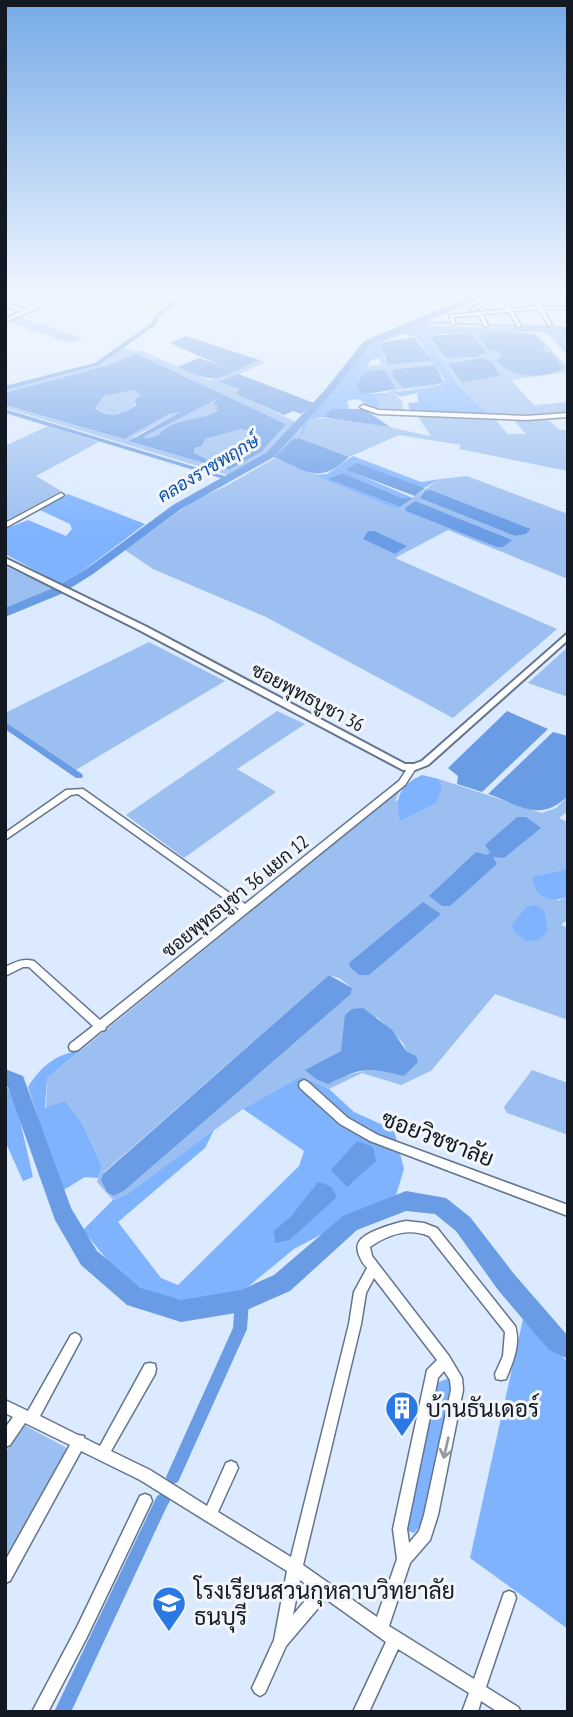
<svg xmlns="http://www.w3.org/2000/svg" width="573" height="1717" viewBox="0 0 573 1717" font-family="'PT Sans Narrow',Sarabun,sans-serif">
  <style>
    .green { fill: #9cbff1; fill-rule: evenodd }
    .forest { fill: #7fb3fe; fill-rule: evenodd }
    .water { fill: #699ce5; fill-rule: evenodd }
    .lines { fill: none; stroke-linecap: round; stroke-linejoin: round }
    .stream { stroke: #699ce5; stroke-width: 2 }
    .canal { fill: #699ce5; fill-rule: evenodd }
    .river { fill: #699ce5; fill-rule: evenodd }
    .minor-casing { stroke: #64748b; stroke-width: 3 }
    .tertiary-casing { stroke: #64748b; stroke-width: 4 }
    .minor { fill: #fff; fill-rule: evenodd }
    .tertiary { fill: #fff; fill-rule: evenodd }
    .oneway { stroke: #95989c }
    .labels { text-anchor: middle; dominant-baseline: central; stroke-width: 6; stroke-linejoin: round; paint-order: stroke }
    .far-water-label { font-size: 18px; font-style: italic; fill: #0e51a7; stroke: #f2f6fb }
    .street-label { font-size: 19px; fill: #131922; stroke: #f2f6fb }
    .near-street-label { font-size: 23px; fill: #131922; stroke: #f2f6fb }
    .near-poi-label { font-size: 23px; fill: #131922; stroke: #f2f6fb; text-anchor: start }
  </style>
  <rect width="100%" height="100%" fill="#dbeafe"/>
  <g class="green">
    <polygon points="20,317 83,338 70,343 8,322"/>
    <path d="M480 330 537 334 568 368V372L511 380 534 405 568 402V414L489 415 459 384 425 337 433 333ZM470 333 485 352 477 357 445 358 431 340V335Z"/>
    <path d="M122 348 144 352 209 380 259 360 265 362 220 383 239 389 237 394 296 422C283 443 252 472 228 475L5 408V405L124 439 169 414 180 412 133 437 229 470 286 424 137 354 105 366 5 393V389L95 366Z"/>
    <polygon points="384,355 385,360 395,365 432,361 435,365 394,369 438,385 444,383 438,386 397,390 396,396 402,401 403,411 372,408 379,407 377,397 396,389 385,371 365,371 367,366 381,365 378,357"/>
    <path d="M136 390 141 397C130 413 111 421 95 407L104 396Z"/>
    <path d="M218 399 214 404 219 411C204 419 187 418 171 425 160 431 158 440 143 437L198 406Z"/>
    <path d="M416 414 494 418 508 434H526L512 418H546L560 430H568V471L459 449 461 445 399 435 349 457 299 438 293 439 276 457 396 509 440 479 467 476 568 514V579L448 530 395 558 557 629 453 718 266 617 153 569 125 550 193 501 226 486 275 458 272 455 305 420 298 435 304 433 310 420C346 413 395 430 431 436ZM431 490 531 529 526 534 515 536 421 498Z"/>
    <polygon points="48,426 99,442 36,476 61,491 5,521 5,446"/>
    <path d="M242 429 256 433 262 441C245 463 217 472 194 453V448L202 446 205 439Z"/>
    <polygon points="5,566 53,588 5,609"/>
    <polygon points="149,642 225,681 74,771 5,722 5,713"/>
    <polygon points="568,647 568,697 528,683"/>
    <polygon points="277,711 305,724 237,769 276,792 184,858 126,815"/>
    <path d="M439 779 542 813 556 808 568 796V811L559 818 568 822V869L557 901 568 896V919L561 925 568 928V1020L495 994 431 1071 401 1085 362 1073 329 1089 301 1076 243 1109 126 1195 113 1200 97 1182 102 1166 82 1123 65 1101 46 1109 47 1078 400 790 395 801 442 787ZM329 975 339 978 352 988 351 994 125 1190 103 1173ZM377 1017 403 1043 407 1052 389 1072 379 1067 344 1076 306 1070 341 1051Z"/>
    <polygon points="532,1070 568,1083 568,1135 507,1113 504,1107"/>
    <polygon points="24,1425 67,1448 5,1562 5,1453"/>
  </g>
  <g class="forest">
    <polygon points="421,323 445,327 568,328 568,339 564,341 568,355 548,334 542,332 433,333 426,337 458,384 489,415 410,412 408,403 418,402 417,393 400,397 394,392 438,386 444,383 444,379 418,340 413,336 402,334 380,343 384,355 370,361 358,385 367,394 385,393 387,395 377,397 380,407 372,408 358,399 347,401 349,409 331,409 323,417 310,420 304,433 298,437 305,420 368,345"/>
    <polygon points="353,456 421,482 440,479 424,488 347,470 413,498 402,498 343,473 329,479 400,507 396,509 314,475 327,474"/>
    <polygon points="68,494 145,524 83,571 53,588 41,583 48,577 5,554 5,529 28,520 66,536 72,529 70,524 40,510"/>
    <path d="M422 775 439 779 442 787 436 803 400 821C394 797 400 785 422 775Z"/>
    <path d="M568 869V896C551 904 533 897 533 877Z"/>
    <polygon points="538,905 544,911 548,931 539,940 526,941 514,932 512,925 527,906"/>
    <path d="M81 1050 47 1078 45 1108 65 1101 82 1123 102 1166 98 1178 85 1177 62 1191 28 1087C42 1065 55 1055 81 1050Z"/>
    <path d="M301 1076 329 1089 354 1112 394 1130 404 1169 396 1195 294 1249 233 1299 200 1305 145 1291 108 1261 83 1230 113 1200 126 1195 214 1130 205 1148 118 1222 161 1278 178 1285 299 1166 304 1151 243 1109ZM318 1183 331 1186 336 1197 290 1240 277 1244 273 1231 291 1216Z"/>
    <polygon points="5,1085 15,1098 33,1177 23,1181 5,1141"/>
    <polygon points="523,1319 568,1362 568,1629 470,1558"/>
    <polygon points="449,1378 453,1384 422,1524 414,1533 408,1531 406,1523 437,1383"/>
  </g>
  <g class="water">
    <path d="M491 332 534 334 545 346 542 351 552 353 563 368C543 380 510 378 496 360L501 357 500 352 489 350 478 336Z"/>
    <polygon points="470,333 486,352 477,357 445,358 429,336"/>
    <path d="M186 336 259 360C220 377 220 387 178 367L199 358 222 366 170 343Z"/>
    <polygon points="414,337 432,361 388,365 380,343"/>
    <path d="M137 354 286 424 262 451 229 470 129 441 180 412 169 414 124 439 5 405V393L105 366ZM135 390 141 396 135 399 136 405C122 415 109 419 95 408L104 396ZM217 399 213 404 218 407 213 408 219 410C205 419 187 418 171 425 160 431 158 440 143 437ZM242 429 256 433 262 441 233 464 214 463 194 453V448L202 446 205 439Z"/>
    <polygon points="482,358 492,362 500,376 462,382 448,364"/>
    <polygon points="435,365 444,383 403,388 391,375 394,369"/>
    <polygon points="380,370 386,371 396,389 367,394 360,392 357,385 365,371"/>
    <polygon points="238,374 314,403 301,414 293,411 284,415 236,394 239,389 219,382"/>
    <polygon points="331,409 364,409 390,427 323,417"/>
    <path d="M299 438 349 457C319 485 308 472 275 457L293 439Z"/>
    <polygon points="357,463 424,488 425,488 415,496 346,470"/>
    <polygon points="343,473 402,498 413,498 400,507 328,479"/>
    <polygon points="431,490 531,529 526,534 515,536 420,498 425,491"/>
    <polygon points="415,501 512,540 503,547 497,547 406,511 405,508"/>
    <polygon points="368,531 374,531 407,546 395,554 363,539"/>
    <polygon points="507,711 548,729 482,792 457,784 458,776 448,768"/>
    <path d="M553 732 568 736V796C540 823 520 805 488 794Z"/>
    <polygon points="517,817 526,817 541,828 504,858 493,857 497,864 450,906 442,906 429,896 476,852 487,855 490,852 485,845"/>
    <polygon points="423,902 441,914 369,975 359,975 350,967 349,963"/>
    <polygon points="329,975 352,988 351,994 125,1190 114,1196 107,1192 101,1180 103,1174"/>
    <path d="M363 1008 392 1030 407 1052 416 1056 418 1062 404 1076C367 1067 363 1067 328 1084L316 1079 305 1070 341 1051 345 1015 352 1009Z"/>
    <polygon points="357,1141 373,1147 376,1161 347,1187 331,1170"/>
    <polygon points="318,1182 331,1186 337,1197 290,1240 276,1244 273,1231 291,1216"/>
  </g>
  <g class="lines">
    <g class="stream">
      <polyline points="199,309 223,292"/>
      <polyline points="418,322 568,328"/>
    </g>
    <g class="canal">
      <polygon points="180,292 184,292 184,297 161,315 154,326 99,365 5,390 5,386 95,363 150,324 157,313 180,296"/>
      <polygon points="450,292 454,292 450,296 448,295"/>
      <polygon points="5,409 231,478 232,479 227,480 5,413"/>
      <polygon points="5,722 82,774 83,776 82,778 76,778 5,729"/>
      <polygon points="242,1294 247,1296 249,1301 247,1329 178,1482 173,1484 168,1482 166,1477 233,1328 235,1301 237,1296"/>
      <polygon points="162,1493 167,1496 170,1501 167,1506 71,1712 54,1712 157,1496"/>
    </g>
    <g class="river">
      <polygon points="476,292 485,292 461,307 370,345 330,395 274,457 181,509 93,574 61,594 5,617 5,608 53,588 85,570 173,505 266,453 324,391 364,341 455,303"/>
      <polygon points="5,1069 23,1076 71,1208 97,1251 141,1288 181,1300 241,1290 274,1275 343,1216 406,1191 446,1198 470,1217 514,1274 568,1336 568,1359 549,1350 498,1290 456,1231 435,1214 406,1211 357,1230 290,1291 242,1312 181,1322 127,1305 81,1265 55,1220 8,1087 5,1086"/>
    </g>
    <g class="minor-casing">
      <g id="minor">
        <polygon points="60,292 65,292 29,312 5,322 5,319 22,311 5,306 5,303 25,309"/>
        <polygon points="246,292 250,292 246,295 244,294"/>
        <polygon points="529,292 533,292 542,307 568,307 568,309 543,309 552,325 550,326 548,325 538,309 513,311 521,326 519,327 517,326 509,312 483,314 488,326 486,327 484,326 479,315 454,317 455,324 453,325 451,324 450,315 508,309 503,299 490,301 473,311 469,310 487,299 501,297 500,294 502,293 504,294 512,309 537,306"/>
        <polygon points="559,292 563,292 568,299 568,303"/>
        <polygon points="363,405 379,410 526,416 568,413 568,417 526,420 378,414 361,408 360,407"/>
        <polygon points="61,493 64,495 63,496 5,528 5,523"/>
        <path d="M412 765 416 768 405 785 106 1027 105 1030 101 1031 78 1050 74 1051 70 1050 69 1047 70 1044 93 1026 29 967H23L5 976V967C16 962 22 958 34 961L100 1020 239 909 78 794 71 795 5 840V833L66 790 83 789 245 904 399 781 409 766Z"/>
        <polygon points="304,1080 308,1082 348,1118 378,1135 568,1205 568,1216 370,1141 340,1124 300,1088 299,1085 300,1082"/>
        <path d="M406 1221 424 1223 437 1228 515 1326C521 1344 513 1362 506 1379L501 1380 496 1379 495 1374 503 1356 505 1332 429 1236C408 1227 387 1235 370 1247L372 1256 449 1356 462 1378 463 1390 438 1515 430 1540 410 1563 389 1626 474 1679 504 1593 509 1591 514 1593 516 1598 486 1687 518 1707 521 1712H498L481 1701 478 1712H462L469 1693 398 1649 369 1712H353L386 1642 326 1599 286 1646 265 1693 260 1696 255 1693 252 1688 274 1640 287 1571 140 1480 81 1451 10 1581 5 1583V1561L70 1445 25 1423 10 1445 5 1447V1428L13 1417 5 1413V1400L28 1411 71 1335 75 1333 79 1335 81 1339 79 1343 40 1416 78 1435 84 1436V1438L100 1446 145 1364 150 1363 155 1364 156 1369 155 1374 111 1451 150 1470 207 1506 226 1463 231 1461 236 1463 238 1468 218 1512 291 1557 349 1324 354 1292 367 1268C362 1263 354 1249 359 1242 364 1232 395 1223 406 1221ZM374 1278 437 1360 427 1370 426 1375 393 1529 397 1559 377 1617 303 1565 361 1324 366 1293ZM444 1371 450 1380 451 1390 424 1515 419 1531 409 1543 407 1529 438 1378ZM300 1580 314 1590 293 1615Z"/>
        <polygon points="145,1494 150,1496 152,1501 87,1637 48,1712 32,1712 77,1627 140,1496"/>
      </g>
    </g>
    <g class="tertiary-casing">
      <polygon id="tertiary" points="5,558 147,627 405,764 414,764 422,761 568,633 568,640 428,765 415,770 403,770 141,631 5,563"/>
    </g>
    <use href="#minor" class="minor"/>
    <use href="#tertiary" class="tertiary"/>
  </g>
  <defs><path id="oneway-shaft" d="M-6 0H5M1.5-3L5.5 0L1.5 3" fill="none" stroke-width="1.6" stroke-linecap="round" stroke-linejoin="round" transform="scale(1.75)"/></defs>
  <use class="oneway" href="#oneway-shaft" transform="translate(446 1448) rotate(103)"/>
  <linearGradient id="sky" x2="0" y2="1"><stop stop-color="#75aae7"/><stop offset="0.55" stop-color="#eff6ff"/><stop offset="1" stop-color="#eff6ff" stop-opacity="0"/></linearGradient>
  <rect width="573" height="532" fill="url(#sky)"/>
  <defs>
    <g id="building-pin" transform="scale(1.75)"><path d="M0 17L-7.5 6A9.5 9.5 0 1 1 7.5 6Z" fill="#2a79e4" stroke="#f2f6fb"/><path d="M-4-6H4V6H1V3H-1V6H-4ZM-2.5-4.3h1.7v1.8h-1.7ZM.8-4.3h1.7v1.8H.8ZM-2.5-1h1.7V.8h-1.7ZM.8-1h1.7V.8H.8Z" fill="#fff"/></g>
    <g id="school-pin" transform="scale(1.75)"><path d="M0 17L-7.5 6A9.5 9.5 0 1 1 7.5 6Z" fill="#2a79e4" stroke="#f2f6fb"/><path d="M0-5L7-2L0 1L-7-2ZM-4 1L0 2.5L4 1V4Q0 6-4 4Z" fill="#fff"/></g>
  </defs>
  <g fill-rule="evenodd">
    <use href="#building-pin" x="402" y="1408"/>
    <use href="#school-pin" x="169" y="1603"/>
  </g>
  <g class="labels">
    <g class="far-water-label">
      <text transform="translate(208 468) rotate(-31)">คลองราชพฤกษ์</text>
    </g>
    <g class="street-label">
      <text transform="translate(308 697) rotate(28)">ซอยพุทธบูชา 36</text>
      <text transform="translate(235 896) rotate(-39)">ซอยพุทธบูชา 36 แยก 12</text>
    </g>
    <g class="near-street-label">
      <text transform="translate(438 1138) rotate(21)">ซอยวิชชาลัย</text>
    </g>
    <g class="near-poi-label">
      <text x="426" y="1408">บ้านธันเดอร์</text>
      <text x="194" y="1590">โรงเรียนสวนกุหลาบวิทยาลัย<tspan x="194" dy="26">ธนบุรี</tspan></text>
    </g>
  </g>
  <rect width="573" height="1717" fill="none" stroke="#131922" stroke-width="14"/>
</svg>
